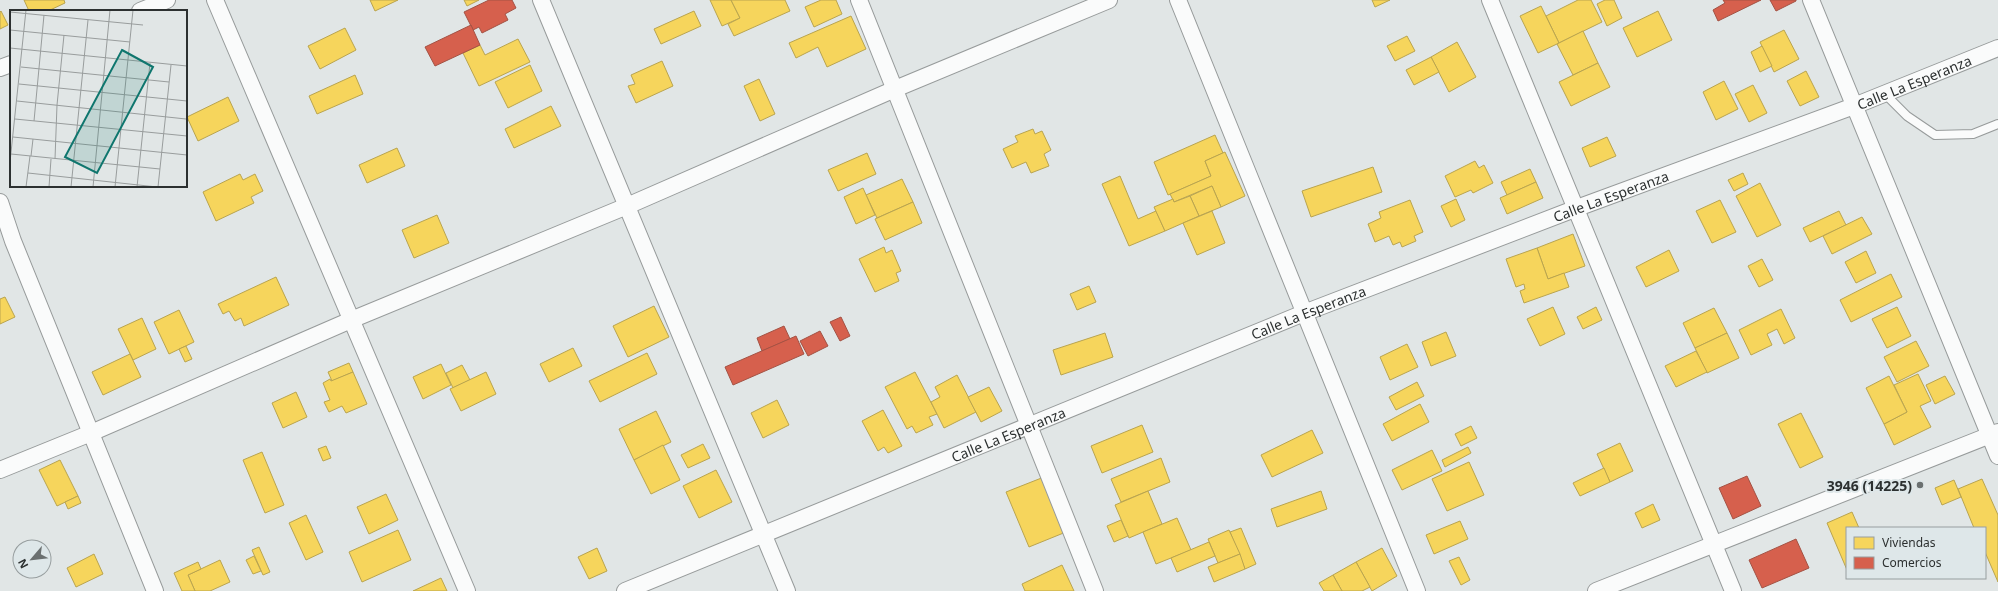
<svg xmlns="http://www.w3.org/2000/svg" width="1998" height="591" viewBox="0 0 1998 591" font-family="'Noto Sans',sans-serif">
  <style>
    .homes { fill: #f6d55c; stroke: #b9a44f }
    .shops { fill: #d6604d; stroke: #a35244 }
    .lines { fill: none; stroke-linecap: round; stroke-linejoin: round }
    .lane-casing { stroke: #979b9b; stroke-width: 10 }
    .street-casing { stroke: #979b9b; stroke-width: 18 }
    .lane { stroke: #fafbfb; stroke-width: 8 }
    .street { stroke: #fafbfb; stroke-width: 16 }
    .poi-dot { fill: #6b7070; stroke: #dee7e9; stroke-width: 1.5 }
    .labels { text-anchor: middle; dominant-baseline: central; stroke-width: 4; stroke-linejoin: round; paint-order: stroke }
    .street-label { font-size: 14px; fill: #2c3030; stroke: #dee7e9 }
    .poi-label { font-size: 14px; font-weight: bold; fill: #2c3030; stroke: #dee7e9; text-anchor: end }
    .inset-road { fill: none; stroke: #999d9d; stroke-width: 1 }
    .view { fill: #0f766e; fill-opacity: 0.15; stroke: #0f766e; stroke-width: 2 }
    .inset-edge { fill: none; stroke: #2c3030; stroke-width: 2 }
  </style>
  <rect width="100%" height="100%" fill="#e1e6e6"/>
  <g class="homes">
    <polygon points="24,0 64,0 65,3 48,11 29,11"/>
    <polygon points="370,0 398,0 375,11"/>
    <polygon points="464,0 479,0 467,6"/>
    <polygon points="710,0 731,0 740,18 722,26"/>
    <polygon points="731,0 785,0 790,11 734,36 728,24 740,18"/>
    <polygon points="821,0 836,0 842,14 814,27 805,7"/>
    <polygon points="1372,0 1390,0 1375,7"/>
    <polygon points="1578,0 1591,0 1602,22 1559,43 1546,16"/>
    <polygon points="1605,0 1614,0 1622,18 1607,26 1597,4"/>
    <polygon points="1541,6 1559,43 1538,53 1520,16"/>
    <polygon points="1,11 8,25 0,29 0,12"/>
    <polygon points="694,11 701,26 661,44 654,29"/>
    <polygon points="1658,11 1672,40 1637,57 1623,28"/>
    <polygon points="851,16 866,49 827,67 818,47 796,58 789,43"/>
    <polygon points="345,28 356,50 320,69 308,46"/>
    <polygon points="1784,30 1799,59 1774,72 1760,42"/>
    <polygon points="1583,31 1598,63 1573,75 1557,44"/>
    <polygon points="1407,36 1415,51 1395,61 1387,46"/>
    <polygon points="518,39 530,62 479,86 463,53 480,45 485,55"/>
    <polygon points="1457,42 1476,77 1449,92 1431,57"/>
    <polygon points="1762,46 1772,66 1760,72 1751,52"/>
    <polygon points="1431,57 1439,72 1414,85 1406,70"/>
    <polygon points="662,61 673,86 636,103 628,86 635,84 631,75"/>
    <polygon points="1598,63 1610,87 1571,106 1559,82"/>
    <polygon points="530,65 542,91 508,108 495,82"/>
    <polygon points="1806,71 1819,97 1800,106 1787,81"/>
    <polygon points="355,75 363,94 317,114 309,96"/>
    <polygon points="759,79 775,114 760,121 744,86"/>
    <polygon points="1724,81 1738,109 1716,120 1703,92"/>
    <polygon points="1753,85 1767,113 1749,122 1735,94"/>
    <polygon points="228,97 239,121 198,141 187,117"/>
    <polygon points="551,106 561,126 514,148 505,129"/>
    <polygon points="1033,129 1035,134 1042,131 1051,150 1044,154 1049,166 1031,173 1026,162 1012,168 1003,149 1018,142 1015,136"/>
    <polygon points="1215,135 1223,153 1205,161 1211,176 1168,195 1154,162"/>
    <polygon points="1607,137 1616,156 1590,167 1582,148"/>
    <polygon points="397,148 405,166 367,183 359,165"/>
    <polygon points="1225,152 1245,196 1221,207 1212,186 1174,202 1170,194 1211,176 1205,161"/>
    <polygon points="867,153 876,174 838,191 828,170"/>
    <polygon points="1475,161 1479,168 1484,165 1493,183 1473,193 1471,190 1455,197 1445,176"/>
    <polygon points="1373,167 1382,192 1311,217 1302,191"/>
    <polygon points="1530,169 1536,182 1507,195 1501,182"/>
    <polygon points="1743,173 1748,184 1734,191 1728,180"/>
    <polygon points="240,174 243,180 255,174 263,191 251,197 254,203 216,221 203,192"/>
    <polygon points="1120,176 1138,219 1156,211 1165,231 1129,246 1102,184"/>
    <polygon points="902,179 913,202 877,218 866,195"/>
    <polygon points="1536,182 1543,198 1507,214 1500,198"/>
    <polygon points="1760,183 1781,225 1757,237 1736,196"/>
    <polygon points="1212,186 1221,207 1199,216 1190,196"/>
    <polygon points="863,188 875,215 856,224 844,197"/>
    <polygon points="1190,196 1199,216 1165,231 1154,207 1173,199 1174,202"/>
    <polygon points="1456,199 1465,220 1451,227 1441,206"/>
    <polygon points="1410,200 1423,232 1414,236 1416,241 1402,247 1400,242 1393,245 1389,236 1375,242 1368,224 1381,218 1379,212"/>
    <polygon points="1720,200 1736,232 1712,243 1696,211"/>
    <polygon points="913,202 922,223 885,240 875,219"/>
    <polygon points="1212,211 1225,243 1197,255 1183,223"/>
    <polygon points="1839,211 1846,225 1810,242 1803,228"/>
    <polygon points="437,215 449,243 414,258 402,230"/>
    <polygon points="1862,217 1872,234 1832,254 1823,236"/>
    <polygon points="1573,234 1585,266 1548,279 1537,248"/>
    <polygon points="884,247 886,253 892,250 901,271 896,273 899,281 875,292 859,259"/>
    <polygon points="1537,248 1548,279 1564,273 1569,287 1524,303 1520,291 1525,289 1524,284 1516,287 1506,259"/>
    <polygon points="1669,250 1679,271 1646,287 1636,267"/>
    <polygon points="1866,251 1876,273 1856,283 1845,262"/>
    <polygon points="1762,259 1773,280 1759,287 1748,266"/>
    <polygon points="1891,274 1902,297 1851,322 1840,300"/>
    <polygon points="276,277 289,305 244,326 241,318 235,321 229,311 223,314 218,304"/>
    <polygon points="1089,286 1096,302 1077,310 1070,294"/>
    <polygon points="5,297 15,317 0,324 0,299"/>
    <polygon points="654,306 669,337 628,357 613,326"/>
    <polygon points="1553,307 1565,334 1540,346 1527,319"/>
    <polygon points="1596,307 1602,320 1583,329 1577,317"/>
    <polygon points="1897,307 1911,336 1887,348 1872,319"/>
    <polygon points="1714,308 1727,333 1695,348 1683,323"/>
    <polygon points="1781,309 1795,338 1784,344 1777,329 1767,334 1772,345 1751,355 1739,330"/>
    <polygon points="179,310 194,342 169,354 154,322"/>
    <polygon points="142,318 156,349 133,360 118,329"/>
    <polygon points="1446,332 1456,356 1431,366 1422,342"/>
    <polygon points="1105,333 1113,357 1061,375 1053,350"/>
    <polygon points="1727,333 1739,358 1707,373 1695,348"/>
    <polygon points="1916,341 1929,366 1897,382 1884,357"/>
    <polygon points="1407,344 1418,367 1390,380 1380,357"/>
    <polygon points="186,346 192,359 185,362 179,349"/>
    <polygon points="573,348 582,366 549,382 540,364"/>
    <polygon points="1696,351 1707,372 1676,387 1665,366"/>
    <polygon points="647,353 657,374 600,402 589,381"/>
    <polygon points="130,354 141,377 103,395 92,372"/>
    <polygon points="349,363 353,372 332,381 328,372"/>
    <polygon points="441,364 451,385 423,399 413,377"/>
    <polygon points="462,365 470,380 453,388 446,373"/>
    <polygon points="353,372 367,404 346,413 342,406 329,412 324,402 330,400 323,383 330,379 331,381"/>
    <polygon points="486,372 496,394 461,411 450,389"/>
    <polygon points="915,372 937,414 929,417 933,425 916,433 912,426 907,429 885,387"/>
    <polygon points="1918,374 1931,401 1920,406 1931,427 1894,445 1884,424 1907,412 1894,385"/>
    <polygon points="957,375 976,412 944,428 931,402 940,397 935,387"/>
    <polygon points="1889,376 1907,412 1884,424 1866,388"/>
    <polygon points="1945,376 1955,394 1935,404 1926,385"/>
    <polygon points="1417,382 1424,396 1396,410 1389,397"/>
    <polygon points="989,387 1002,411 981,422 968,397"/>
    <polygon points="296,392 307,417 283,428 272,403"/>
    <polygon points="777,400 789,425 763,438 751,413"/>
    <polygon points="1420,404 1429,422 1392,441 1383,424"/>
    <polygon points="883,410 902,446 888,453 884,447 878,451 862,421"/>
    <polygon points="656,411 671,442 634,460 619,429"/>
    <polygon points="1801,413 1823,457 1800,468 1778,424"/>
    <polygon points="1142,425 1153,452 1102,473 1091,446"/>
    <polygon points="1471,426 1477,438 1461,446 1455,434"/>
    <polygon points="1312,430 1323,453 1272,477 1261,455"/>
    <polygon points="1620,443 1633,471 1610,482 1597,454"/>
    <polygon points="703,444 710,458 688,468 681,455"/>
    <polygon points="663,445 680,480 651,494 634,460"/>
    <polygon points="326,446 331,458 323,461 318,449"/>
    <polygon points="1468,447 1471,453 1445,467 1442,460"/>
    <polygon points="1432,450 1442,471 1402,490 1392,470"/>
    <polygon points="262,452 284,505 265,513 243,460"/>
    <polygon points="1161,458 1170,482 1121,502 1111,479"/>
    <polygon points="60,460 78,496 57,506 39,470"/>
    <polygon points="1469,462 1484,495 1447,511 1432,479"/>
    <polygon points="1604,468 1610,482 1580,496 1573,483"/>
    <polygon points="716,470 732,502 699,518 683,486"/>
    <polygon points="1044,477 1066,532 1029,547 1006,492"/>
    <polygon points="1982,479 1998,515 1998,582 1985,552 1985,528 1974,528 1958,489"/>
    <polygon points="1954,480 1961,497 1942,505 1935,488"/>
    <polygon points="1148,491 1162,524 1129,538 1115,505"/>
    <polygon points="1321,491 1327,509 1277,527 1271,509"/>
    <polygon points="386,494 398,520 369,534 357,507"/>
    <polygon points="78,496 81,503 68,509 65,502"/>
    <polygon points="1653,504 1660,520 1642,528 1635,513"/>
    <polygon points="1852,512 1859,528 1847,528 1847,570 1827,523"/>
    <polygon points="306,515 323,552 306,560 289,523"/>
    <polygon points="1177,518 1191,550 1156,564 1143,532"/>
    <polygon points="1121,520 1128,536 1114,542 1107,526"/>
    <polygon points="1460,521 1468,539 1434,554 1426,535"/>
    <polygon points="1241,528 1256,564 1245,569 1230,532"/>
    <polygon points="398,530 411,560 362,582 349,552"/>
    <polygon points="1229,530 1240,554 1218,563 1208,539"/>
    <polygon points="1209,542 1215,556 1177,572 1171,558"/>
    <polygon points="259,547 270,572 263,575 252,550"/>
    <polygon points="597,548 607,571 589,579 578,557"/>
    <polygon points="1382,548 1397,576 1372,591 1356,562"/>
    <polygon points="94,554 103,574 76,587 67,568"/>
    <polygon points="1240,554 1245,569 1214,582 1208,567"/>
    <polygon points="254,556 261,571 253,574 246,560"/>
    <polygon points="1459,557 1470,580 1461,585 1449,561"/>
    <polygon points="220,560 230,582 210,591 195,591 188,575"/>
    <polygon points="198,562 201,569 188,575 195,591 182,591 174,573"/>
    <polygon points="1356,562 1370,587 1362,591 1342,591 1333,575"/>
    <polygon points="1062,565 1074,591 1025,591 1022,584"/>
    <polygon points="1333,575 1342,591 1324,591 1319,583"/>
    <polygon points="441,578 447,591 413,591"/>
  </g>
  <g class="shops">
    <polygon points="489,0 512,0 516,8 505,14 508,20 482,33 479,27 473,30 464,12"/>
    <polygon points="1723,0 1761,0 1718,21 1713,10 1725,3"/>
    <polygon points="1770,0 1796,0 1796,1 1776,11"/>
    <polygon points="471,25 480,45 435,66 425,47"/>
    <polygon points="841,317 850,336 840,341 830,322"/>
    <polygon points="784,326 790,339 762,351 757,338"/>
    <polygon points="820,331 828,346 808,356 800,341"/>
    <polygon points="796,336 804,354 733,385 725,367"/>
    <polygon points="1747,476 1761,506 1733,519 1719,488"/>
    <polygon points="1796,539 1809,568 1762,588 1749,560"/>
  </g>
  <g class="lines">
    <g class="lane-casing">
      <polyline id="lane" points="1885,94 1907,116 1935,135 1973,134 1998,124"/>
    </g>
    <g class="street-casing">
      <g id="street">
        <polyline points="215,0 467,591"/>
        <polyline points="541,0 787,591"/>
        <polyline points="859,0 1095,591"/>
        <polyline points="1178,0 1417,591"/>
        <polyline points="1490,0 1733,591"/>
        <polyline points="1811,0 1998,456"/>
        <polyline points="140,11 167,0"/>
        <polyline points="0,68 11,64"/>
        <polyline points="0,202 13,241 155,591"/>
        <polyline points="0,470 91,433 351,320 627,206 895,89 1109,0"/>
        <path id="s1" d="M625 591 1304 313 1577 208 1854 106 1998 48"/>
        <polyline points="1596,591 1998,432"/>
      </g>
    </g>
    <use href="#lane" class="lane"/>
    <use href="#street" class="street"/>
  </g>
  <circle class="poi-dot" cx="1920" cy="485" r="4"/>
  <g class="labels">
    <g class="street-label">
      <text stroke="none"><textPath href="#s1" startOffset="1386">Calle La Esperanza</textPath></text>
      <text stroke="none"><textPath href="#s1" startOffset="1062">Calle La Esperanza</textPath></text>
      <text stroke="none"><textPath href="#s1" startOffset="738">Calle La Esperanza</textPath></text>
      <text stroke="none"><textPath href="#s1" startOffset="414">Calle La Esperanza</textPath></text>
    </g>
    <g class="poi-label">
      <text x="1912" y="485">3946 (14225)</text>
    </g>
  </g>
  <g transform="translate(10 10)">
    <rect width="177" height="177" fill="#e1e6e6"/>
    <path class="inset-road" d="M0 2 133 15M0 20 120 32M0 38 177 56M11 57 159 72M9 74 177 91M7 91 176 109M5 109 177 126M24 111 34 5M3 127 177 145M1 144 150 159M21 146 23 129M45 149 47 95 54 25M0 152 16 0M18 163 147 177M16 177 20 146M39 177 41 149M61 177 78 10M83 177 100 0M105 177 123 0M127 177 140 53M148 177 161 55"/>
    <path class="view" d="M112 40 143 57 87 163 55 147Z"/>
    <rect width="177" height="177" class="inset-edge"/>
  </g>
  <rect x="1846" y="527" width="140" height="52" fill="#dee7e9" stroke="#979e9f"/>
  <rect x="1854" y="537" width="20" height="12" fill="#f6d55c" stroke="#979e9f"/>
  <text x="1882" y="547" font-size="12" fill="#2c3030">Viviendas</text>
  <rect x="1854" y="557" width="20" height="12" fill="#d6604d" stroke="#979e9f"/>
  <text x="1882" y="567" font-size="12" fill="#2c3030">Comercios</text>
  <g transform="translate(32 559) rotate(242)"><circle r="19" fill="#dee7e9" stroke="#979e9f"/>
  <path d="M0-3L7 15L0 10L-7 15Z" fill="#6b7070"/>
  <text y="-6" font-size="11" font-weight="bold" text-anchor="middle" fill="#2c3030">N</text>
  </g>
</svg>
